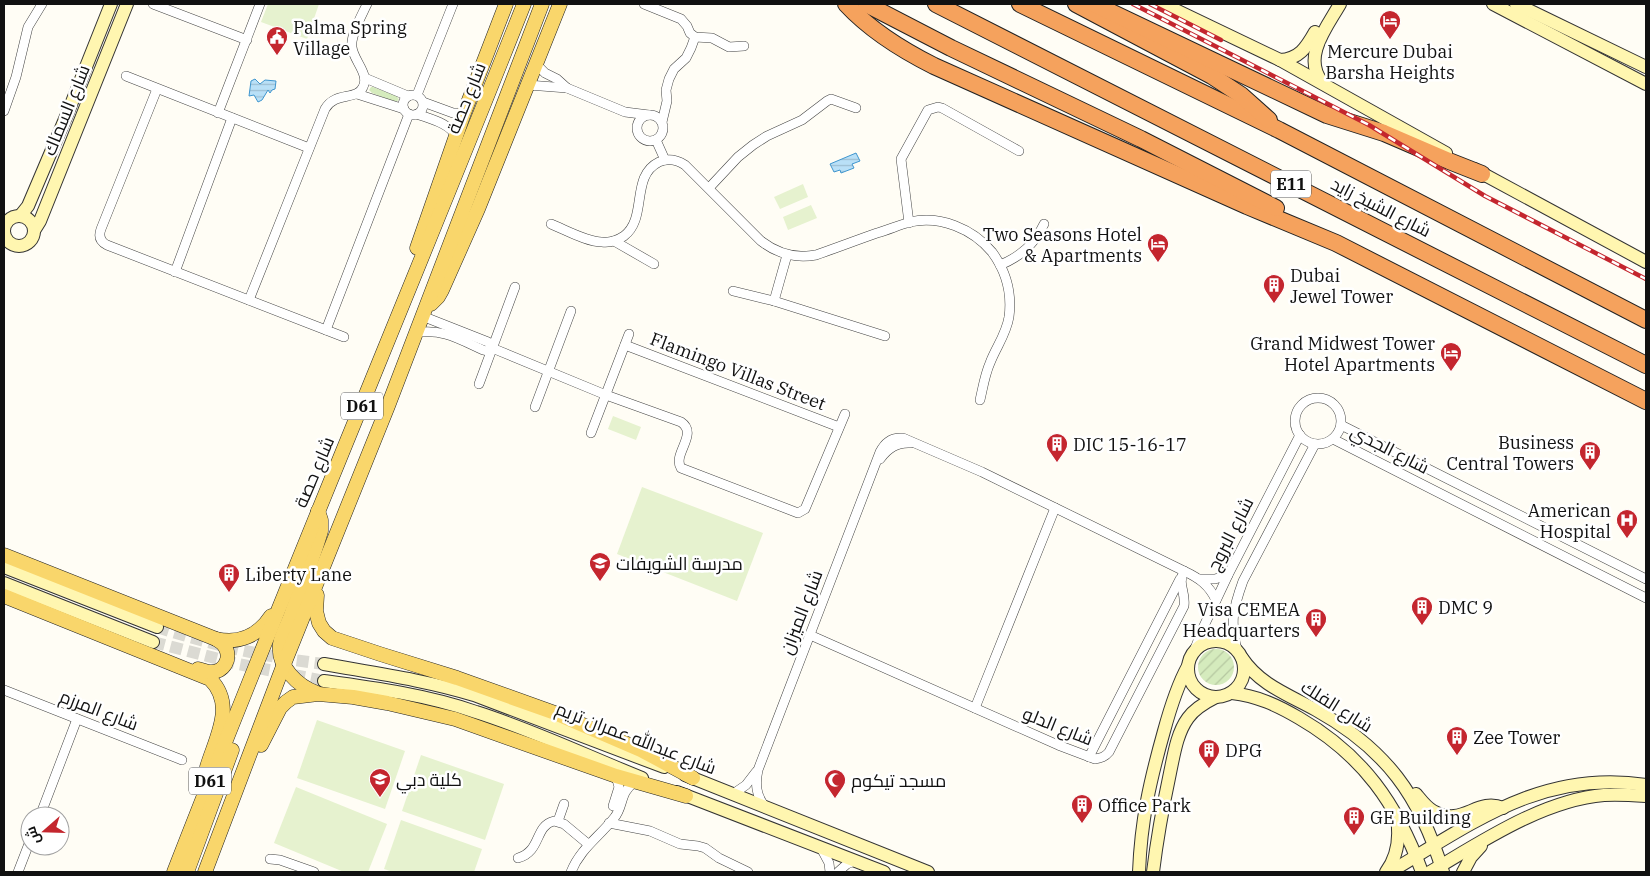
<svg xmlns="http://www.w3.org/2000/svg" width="1650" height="876" viewBox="0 0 1650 876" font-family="'IBM Plex Serif',Cairo,serif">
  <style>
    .grass { fill: #d5ebbd }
    .garden { fill: url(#garden-furrows) }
    .pitch { fill: #e6f2cf }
    .water { fill: url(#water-rules); stroke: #3f96cf }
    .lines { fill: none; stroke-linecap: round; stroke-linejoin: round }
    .secondary-tunnel { stroke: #dbdad3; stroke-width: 12; stroke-dasharray: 12 6; stroke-linecap: butt }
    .street-casing { stroke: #444; stroke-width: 10 }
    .secondary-casing { stroke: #333; stroke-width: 14 }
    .primary-casing { stroke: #222; stroke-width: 15 }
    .highway-casing { stroke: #222; stroke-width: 18 }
    .street { stroke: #fff; stroke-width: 9 }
    .secondary { stroke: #fff6b0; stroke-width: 12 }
    .primary { stroke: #f9d66b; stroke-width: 14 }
    .highway { stroke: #f5a25d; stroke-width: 16 }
    .rail-casing { stroke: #c4262e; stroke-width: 4.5 }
    .rail { stroke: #fff; stroke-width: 2.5; stroke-dasharray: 8; stroke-linecap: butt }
    .labels { text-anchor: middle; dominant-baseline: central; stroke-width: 5; stroke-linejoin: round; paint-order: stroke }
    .shield { fill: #fff; stroke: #585858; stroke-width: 1 }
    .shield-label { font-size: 16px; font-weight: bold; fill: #111 }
    .poi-label { font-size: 18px; fill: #111; stroke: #fff; text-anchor: start }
    .street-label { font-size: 18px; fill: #111; stroke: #fff }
  </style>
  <defs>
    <pattern id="garden-furrows" width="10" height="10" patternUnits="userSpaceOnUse" patternTransform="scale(1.25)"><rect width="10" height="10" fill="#d5ebbd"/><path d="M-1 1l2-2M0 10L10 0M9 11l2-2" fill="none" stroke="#b6c8a1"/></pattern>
    <pattern id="water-rules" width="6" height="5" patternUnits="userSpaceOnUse" patternTransform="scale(1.25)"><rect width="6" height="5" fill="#b9e0f7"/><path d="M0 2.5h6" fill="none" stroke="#9ebfd3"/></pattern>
  </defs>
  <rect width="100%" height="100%" fill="#fffdf5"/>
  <polygon class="grass" points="371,87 373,87 397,96 399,100 395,102 372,93 369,90"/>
  <circle class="garden" cx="1216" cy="667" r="18"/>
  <g class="pitch">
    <polygon points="268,4 319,4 307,39 261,22"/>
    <polygon points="803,184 808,197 780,209 774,197"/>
    <polygon points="811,205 817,218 788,230 783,217"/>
    <polygon points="613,416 641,427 636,440 608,429"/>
    <polygon points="642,487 763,533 737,601 617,554"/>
    <polygon points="317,720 405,751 385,809 297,778"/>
    <polygon points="421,755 504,784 485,840 402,811"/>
    <polygon points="296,787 387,824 368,872 344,872 274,843"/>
    <polygon points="401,820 482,849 474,872 393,872 384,869"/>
  </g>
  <g class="water">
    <polygon points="255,79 260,84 265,80 276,81 275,89 272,90 270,93 268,90 262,100 258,102 254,95 249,96 251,81"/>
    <polygon points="856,153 860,161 852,164 854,168 841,173 840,170 834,172 830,164"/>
  </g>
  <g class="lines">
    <g class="secondary-tunnel">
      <path d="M157 627C213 645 265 657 324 664"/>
      <polyline points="153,642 238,664 324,681"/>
    </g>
    <g class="street-casing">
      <g id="street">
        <polyline points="153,4 247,40"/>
        <polyline points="644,4 681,19 687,26 690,33 695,37 712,38 729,47 744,46"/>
        <polyline points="536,64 545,73 557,79 567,88 625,112 649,115"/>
        <polyline points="126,76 309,148"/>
        <polyline points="365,78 408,96"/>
        <polyline points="528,85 567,88"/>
        <path d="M157 89 101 229C98 237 101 242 107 245L344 337"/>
        <polyline points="357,94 404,109"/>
        <circle cx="413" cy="105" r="10"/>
        <polyline points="417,95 453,4"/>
        <polyline points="423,102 453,113 464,113"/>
        <polyline points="4,111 16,77 28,27 42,4"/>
        <polyline points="218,113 260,4"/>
        <path d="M417 114C430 119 449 123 456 136"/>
        <circle cx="650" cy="128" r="13"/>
        <polyline points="662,122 667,101 666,90 669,79 674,69 686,58 691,48 695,37"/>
        <polyline points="656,140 665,160"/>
        <polyline points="709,188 738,157 753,145 767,136 802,120 827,101 831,99 856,108"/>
        <polyline points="909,223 901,159 928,110 938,107 942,108 1019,151"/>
        <path d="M551 224C566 230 587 242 602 242 610 243 618 240 624 236 648 218 630 176 659 162 668 158 677 160 685 165L761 241C778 254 795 259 816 255 836 248 857 240 877 233 888 230 899 225 910 222 940 215 973 229 992 252 1006 271 1012 294 1009 317 1006 335 996 347 990 363 985 374 983 387 980 400"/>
        <polyline points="614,241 654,264"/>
        <path d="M1000 265C1020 257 1035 244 1044 224"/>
        <polyline points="175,272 232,118"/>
        <polyline points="733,291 774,301 885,336"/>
        <path d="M249 300 325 109C335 91 357 101 363 87 370 74 353 60 352 47 350 36 362 15 367 4"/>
        <polyline points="774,301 787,255"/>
        <path d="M422 316 488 342 492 348 606 395 681 422C699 434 672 454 681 468L798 513 805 509 845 414"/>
        <polyline points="326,330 409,114"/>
        <path d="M415 333C442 328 459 339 483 350L487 351 492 348"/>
        <polyline points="625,345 839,427"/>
        <polyline points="479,384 515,287"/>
        <circle cx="1318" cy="421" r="23"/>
        <polyline points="535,407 571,311"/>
        <polyline points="1341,425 1646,579"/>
        <polyline points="591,433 629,334"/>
        <polyline points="1333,439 1646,598"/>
        <path d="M880 459C888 448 897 442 911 443"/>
        <polyline points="1200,579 1215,579 1228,575"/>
        <path d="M810 635 1058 745 1095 759C1101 758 1105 757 1109 752L1184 606C1186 591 1177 585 1184 571"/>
        <path d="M1237 650C1230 621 1233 609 1243 581L1315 444"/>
        <polyline points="1194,651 1203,628 1228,575 1300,435"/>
        <polyline points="4,690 182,760"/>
        <polyline points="975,708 1055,508"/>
        <polyline points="1089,757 1180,579"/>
        <polyline points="733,794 746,785 756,772"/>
        <polyline points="613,806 619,787 616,776"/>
        <path d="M765 807C756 795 755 784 758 770L880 452C885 442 892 437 903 438L982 472 1184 571C1199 578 1209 585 1216 600"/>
        <polyline points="40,816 77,719"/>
        <polyline points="558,821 564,804"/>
        <polyline points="609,823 650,831 680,844 698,846 705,848 719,858 748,872"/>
        <polyline points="821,848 829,863 830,872"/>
        <path d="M518 858C542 851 534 826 554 821L564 824 588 844"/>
        <polyline points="270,859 280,860 314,872"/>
        <polyline points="18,872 30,841"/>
        <path d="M571 872C580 849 599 837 614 818 624 807 619 792 635 782"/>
        <polyline points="838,872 847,864 854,861"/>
      </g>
    </g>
    <g class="secondary-casing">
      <g id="secondary">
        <polyline points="1163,4 1280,60 1446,153"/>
        <polyline points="1493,4 1646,84"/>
        <polyline points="1516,4 1646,67"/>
        <path d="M1280 60C1299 59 1306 48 1315 32"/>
        <path d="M1322 82C1302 57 1327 27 1340 4"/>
        <polyline points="1474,169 1646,262"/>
        <circle cx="19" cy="231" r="15"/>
        <polyline points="20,216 28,206 68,112 111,4"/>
        <polyline points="35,229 40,221 127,4"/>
        <polyline points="4,567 157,627"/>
        <polyline points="4,583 153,642"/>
        <circle cx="1216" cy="669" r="28"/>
        <path d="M1242 658C1260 685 1289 695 1316 710 1386 749 1420 796 1443 872"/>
        <path d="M324 664C374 673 425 680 474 695L664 767"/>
        <path d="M324 681C375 688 427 695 476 712 533 730 587 756 642 778"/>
        <path d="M1232 693C1257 696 1277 705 1299 718 1363 755 1397 804 1422 872"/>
        <polyline points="685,775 928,872"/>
        <polyline points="677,792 884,872"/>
        <path d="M1416 794C1421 800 1426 807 1433 811 1463 828 1476 797 1503 808"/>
        <path d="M1139 872C1141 820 1150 781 1164 731 1170 709 1177 686 1188 666"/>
        <path d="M1153 872C1157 839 1163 806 1170 773 1174 754 1177 733 1188 718 1195 708 1206 702 1216 697"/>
        <path d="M1386 872C1397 857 1400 838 1397 819"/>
        <path d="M1390 872C1474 822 1544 769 1646 785"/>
        <path d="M1430 872C1481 842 1543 800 1604 795 1618 794 1632 795 1646 796"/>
        <polyline points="1463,872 1471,857 1481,846"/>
      </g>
    </g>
    <g class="primary-casing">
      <g id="primary">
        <polyline points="417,248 464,113 506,4"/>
        <polyline points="431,304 438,297 442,290 478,209 560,4"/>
        <path d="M4 555 216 639C239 644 258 636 271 616"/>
        <polyline points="317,595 316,611 319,623 324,631 332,638 380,654 457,678 555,713 641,750 693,778"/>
        <path d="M4 596 210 679C236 705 216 737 207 767"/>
        <path d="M198 669C202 670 206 672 210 672 224 673 232 658 225 647 223 643 219 641 216 639"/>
        <path d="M317 693C298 686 277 667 280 644 281 635 288 624 291 615 301 587 313 559 321 531V520L318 511"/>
        <polyline points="261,745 280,708 286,702 293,697 318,694 353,697 387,703 455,719 616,776 686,796"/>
        <path d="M174 872C287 581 409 294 524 4"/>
        <polyline points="187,872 232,750"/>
        <polyline points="205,872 284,664 388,406 542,4"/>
      </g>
    </g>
    <g class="highway-casing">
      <g id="highway">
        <path d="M846 4C871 31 902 50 934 66L1247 206 1336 243 1646 401"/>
        <polyline points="866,4 951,48 1141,139 1276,208"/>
        <polyline points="936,4 1646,365"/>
        <polyline points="1020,4 1279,130 1646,320"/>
        <polyline points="1076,4 1212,76 1241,95 1269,120"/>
        <polyline points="1094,4 1327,115 1384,133 1449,161 1482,174"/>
      </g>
    </g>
    <use href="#street" class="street"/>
    <use href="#secondary" class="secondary"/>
    <use href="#primary" class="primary"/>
    <use href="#highway" class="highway"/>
    <g class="rail-casing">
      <g id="rail">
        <polyline points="1133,4 1369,125 1485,196 1646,279"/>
        <polyline points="1150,4 1221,40"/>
      </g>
    </g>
    <use href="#rail" class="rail"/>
  </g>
  <defs>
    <g id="hotel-pin" transform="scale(1.125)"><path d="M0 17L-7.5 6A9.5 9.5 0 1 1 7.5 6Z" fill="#c4262e" stroke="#fff"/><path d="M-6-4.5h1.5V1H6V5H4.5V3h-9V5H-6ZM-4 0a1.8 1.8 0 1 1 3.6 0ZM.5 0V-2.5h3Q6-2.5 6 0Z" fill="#fff"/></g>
    <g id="civic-pin" transform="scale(1.125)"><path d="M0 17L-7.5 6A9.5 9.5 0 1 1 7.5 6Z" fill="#c4262e" stroke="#fff"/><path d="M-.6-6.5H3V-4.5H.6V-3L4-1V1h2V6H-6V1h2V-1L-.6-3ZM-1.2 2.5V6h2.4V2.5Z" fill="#fff"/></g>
    <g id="building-pin" transform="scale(1.125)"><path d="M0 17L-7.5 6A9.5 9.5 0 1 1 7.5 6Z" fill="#c4262e" stroke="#fff"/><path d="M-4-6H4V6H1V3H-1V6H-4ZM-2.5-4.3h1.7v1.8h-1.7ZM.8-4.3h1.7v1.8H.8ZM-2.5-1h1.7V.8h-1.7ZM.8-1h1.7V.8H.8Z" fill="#fff"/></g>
    <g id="hospital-pin" transform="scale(1.125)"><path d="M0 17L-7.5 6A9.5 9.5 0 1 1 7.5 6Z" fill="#c4262e" stroke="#fff"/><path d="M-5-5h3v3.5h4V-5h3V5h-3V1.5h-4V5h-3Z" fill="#fff"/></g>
    <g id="school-pin" transform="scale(1.125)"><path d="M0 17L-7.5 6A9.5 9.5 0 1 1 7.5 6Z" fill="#c4262e" stroke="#fff"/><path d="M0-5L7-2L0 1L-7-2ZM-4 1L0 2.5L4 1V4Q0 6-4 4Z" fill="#fff"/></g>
    <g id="mosque-pin" transform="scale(1.125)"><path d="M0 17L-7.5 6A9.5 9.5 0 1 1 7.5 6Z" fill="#c4262e" stroke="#fff"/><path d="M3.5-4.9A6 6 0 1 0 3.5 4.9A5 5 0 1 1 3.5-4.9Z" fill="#fff"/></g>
  </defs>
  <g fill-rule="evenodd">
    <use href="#hotel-pin" x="1390" y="21"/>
    <use href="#civic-pin" x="277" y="37"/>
    <use href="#hotel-pin" x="1158" y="244"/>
    <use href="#building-pin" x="1274" y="285"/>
    <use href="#hotel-pin" x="1451" y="353"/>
    <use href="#building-pin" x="1057" y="444"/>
    <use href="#building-pin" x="1590" y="452"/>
    <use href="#hospital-pin" x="1627" y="520"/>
    <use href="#school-pin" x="600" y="563"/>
    <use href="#building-pin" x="229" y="574"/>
    <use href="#building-pin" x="1422" y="607"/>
    <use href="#building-pin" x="1316" y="619"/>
    <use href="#building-pin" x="1457" y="737"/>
    <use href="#building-pin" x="1209" y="750"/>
    <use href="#school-pin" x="380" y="779"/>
    <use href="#mosque-pin" x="835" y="780"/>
    <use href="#building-pin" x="1082" y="805"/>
    <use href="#building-pin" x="1354" y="817"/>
  </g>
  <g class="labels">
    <g class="shield">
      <rect x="1271" y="170.5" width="40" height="27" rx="4"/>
      <rect x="341" y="392.5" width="42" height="27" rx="4"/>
      <rect x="189" y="767.5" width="42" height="27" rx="4"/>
    </g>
    <g class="shield-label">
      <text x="1291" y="184">E11</text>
      <text x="362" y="406">D61</text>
      <text x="210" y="781">D61</text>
    </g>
    <g class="poi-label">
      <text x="293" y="27">Palma Spring<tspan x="293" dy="21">Village</tspan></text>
      <text x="1390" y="51" text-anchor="middle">Mercure Dubai<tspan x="1390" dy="21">Barsha Heights</tspan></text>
      <text x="1142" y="234" text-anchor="end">Two Seasons Hotel<tspan x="1142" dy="21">&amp; Apartments</tspan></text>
      <text x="1290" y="275">Dubai<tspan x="1290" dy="21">Jewel Tower</tspan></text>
      <text x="1435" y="343" text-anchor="end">Grand Midwest Tower<tspan x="1435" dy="21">Hotel Apartments</tspan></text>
      <text x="1574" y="442" text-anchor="end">Business<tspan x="1574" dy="21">Central Towers</tspan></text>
      <text x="1073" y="444">DIC 15-16-17</text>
      <text x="1611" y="510" text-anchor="end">American<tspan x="1611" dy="21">Hospital</tspan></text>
      <text x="616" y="563">مدرسة الشويفات</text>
      <text x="245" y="574">Liberty Lane</text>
      <text x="1438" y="607">DMC 9</text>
      <text x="1300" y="609" text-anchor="end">Visa CEMEA<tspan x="1300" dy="21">Headquarters</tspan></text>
      <text x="1473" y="737">Zee Tower</text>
      <text x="1225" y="750">DPG</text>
      <text x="396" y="779">كلية دبي</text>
      <text x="851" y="780">مسجد تيكوم</text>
      <text x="1098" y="805">Office Park</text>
      <text x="1370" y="817">GE Building</text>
    </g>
    <g class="street-label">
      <text transform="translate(466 98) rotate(-68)">شارع حصة</text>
      <text transform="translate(66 110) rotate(-68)">شارع السماك</text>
      <text transform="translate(1381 207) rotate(27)">شارع الشيخ زايد</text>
      <text transform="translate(738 371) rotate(21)">Flamingo Villas Street</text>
      <text transform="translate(1390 449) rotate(27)">شارع الجدي</text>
      <text transform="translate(314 472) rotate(-67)">شارع حصة</text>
      <text transform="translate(1230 534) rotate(-63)">شارع البروج</text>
      <text transform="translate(801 612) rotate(-69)">شارع الميزان</text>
      <text transform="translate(1337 706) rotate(32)">شارع الفلك</text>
      <text transform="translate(99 710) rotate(21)">شارع المرزم</text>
      <text transform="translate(1058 726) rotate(22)">شارع الدلو</text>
      <text transform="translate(636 738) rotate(21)">شارع عبدالله عمران تريم</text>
    </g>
  </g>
  <rect width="1650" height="876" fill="none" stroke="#111111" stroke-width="10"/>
  <g transform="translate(45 831) rotate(250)"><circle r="24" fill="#ffffff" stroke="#a0a0a0"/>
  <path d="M0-4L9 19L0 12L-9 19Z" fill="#c4262e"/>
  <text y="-8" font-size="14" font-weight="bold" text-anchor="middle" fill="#111111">ش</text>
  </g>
</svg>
